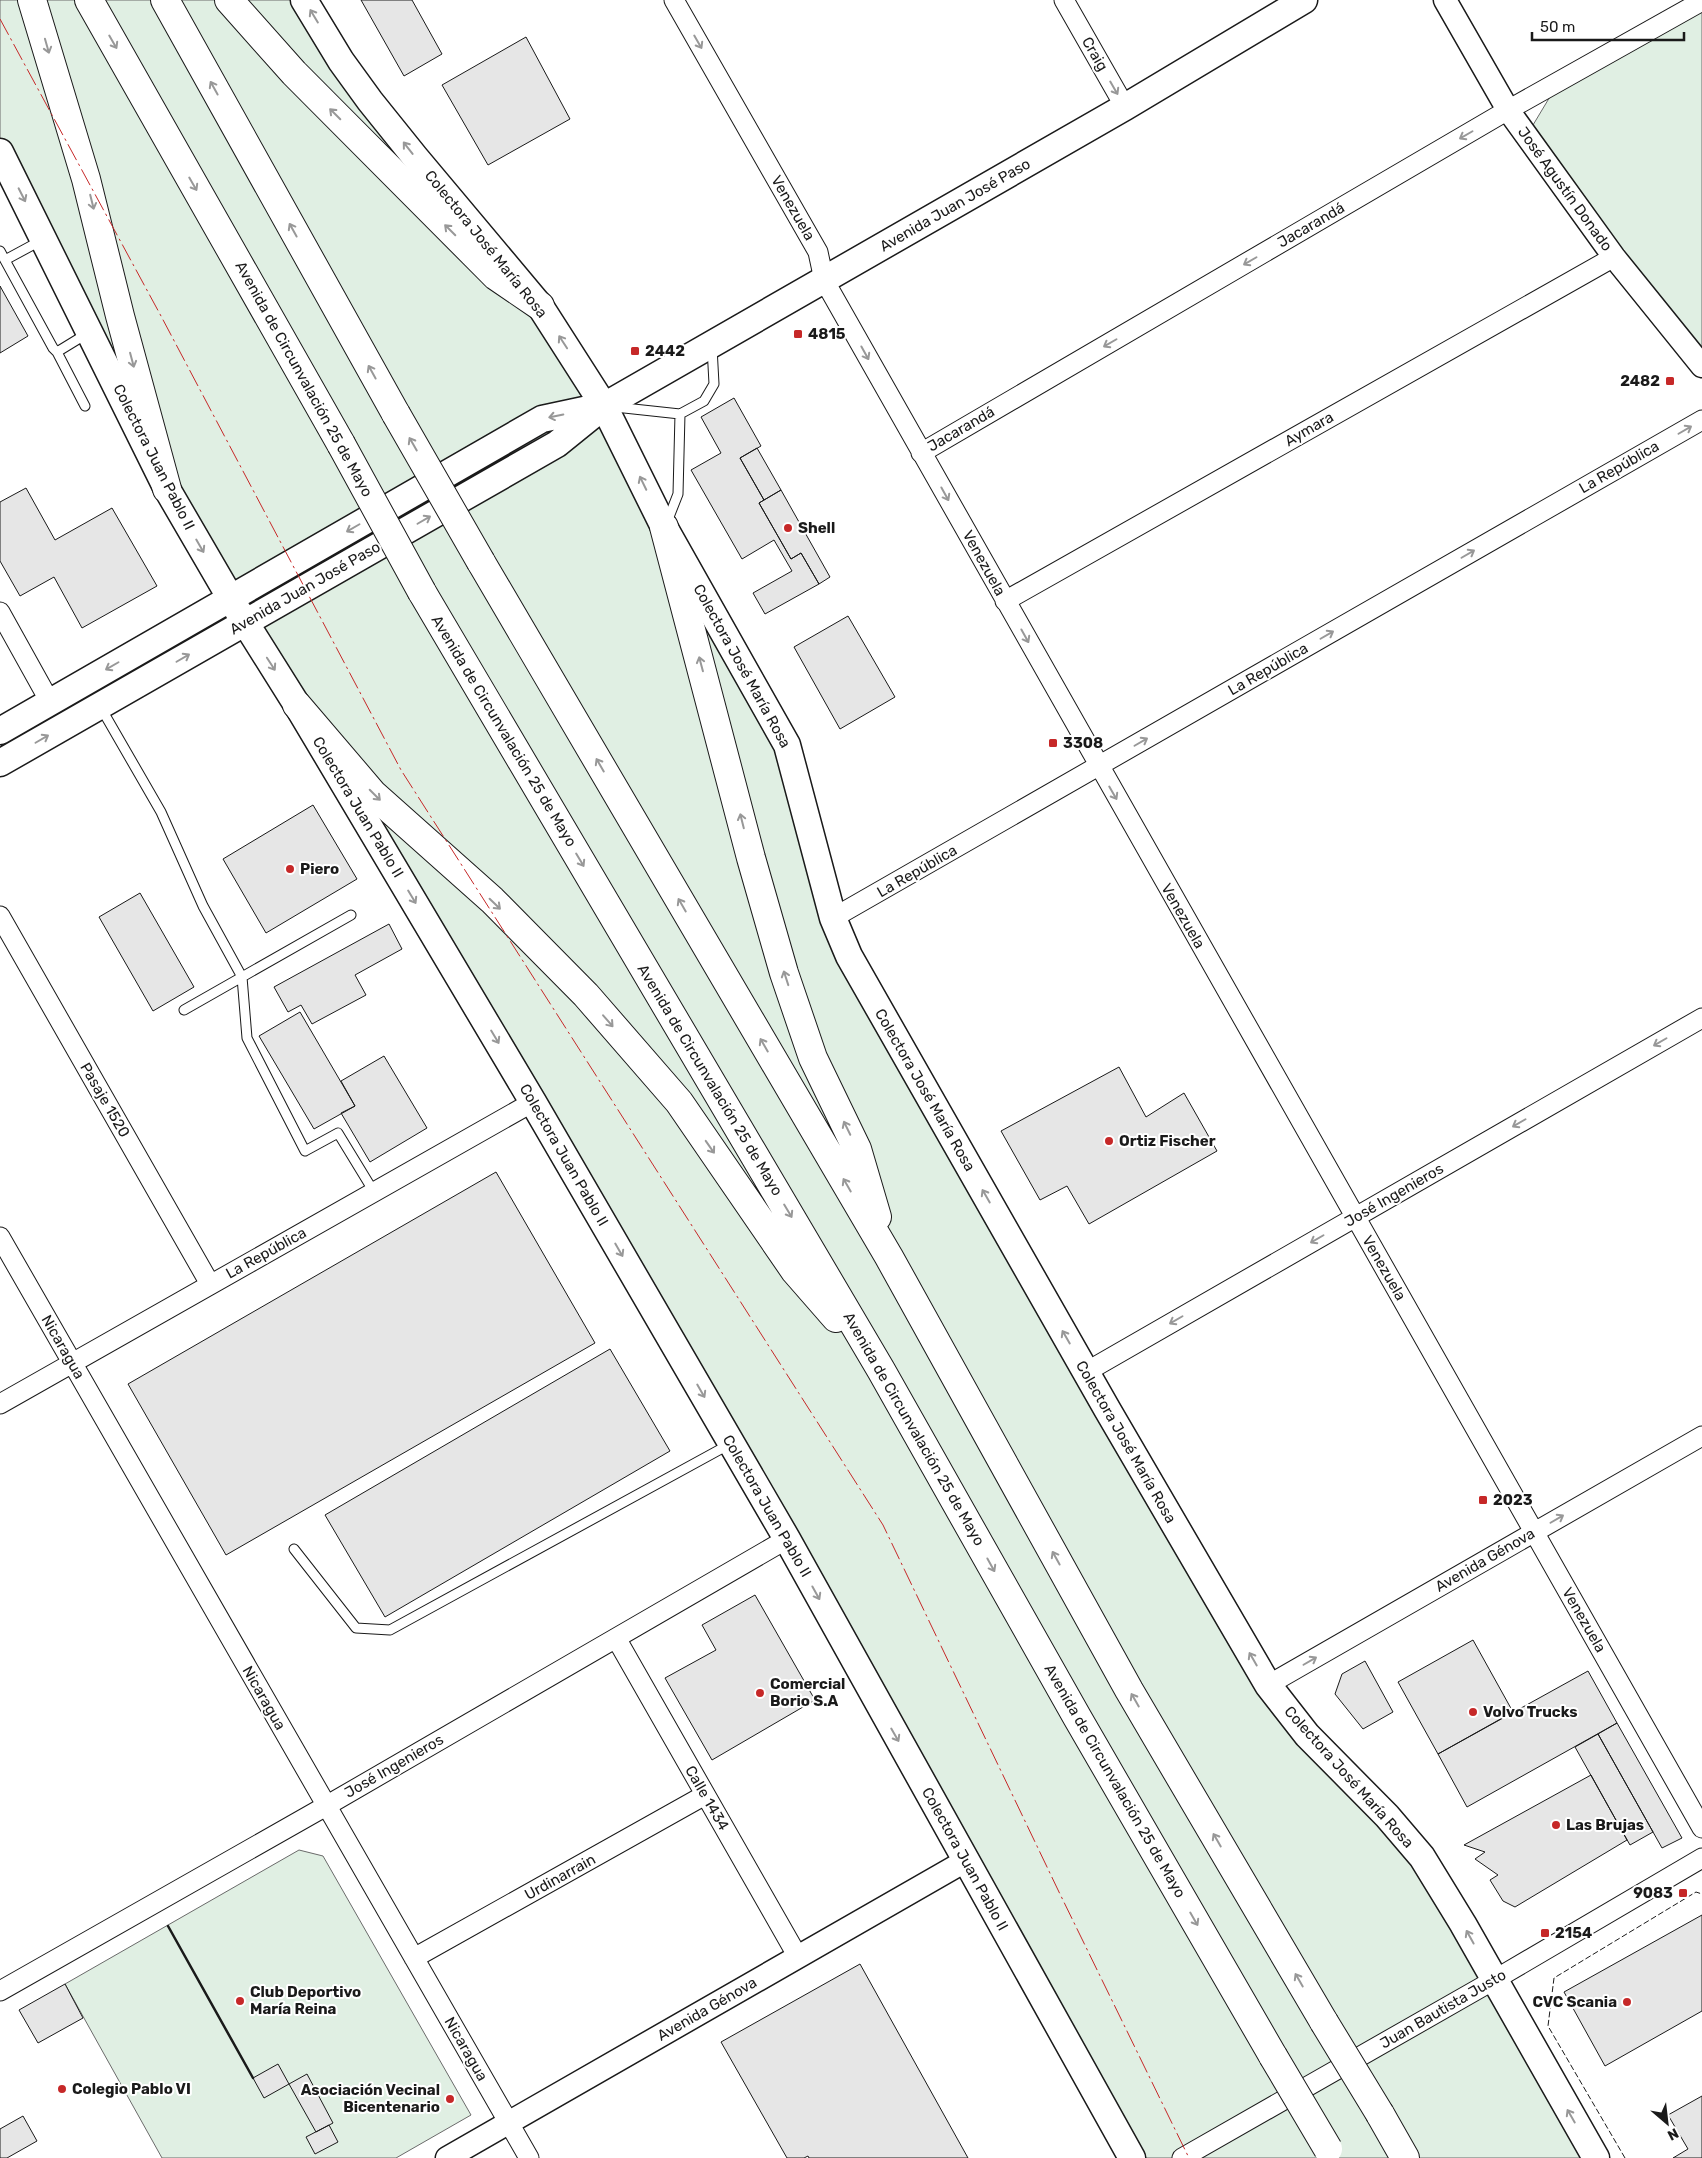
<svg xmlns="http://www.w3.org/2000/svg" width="1702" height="2158" font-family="Rubik,sans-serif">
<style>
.green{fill:#e0efe3;stroke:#6a6a6a}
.building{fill:#e6e6e6;stroke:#1a1a1a}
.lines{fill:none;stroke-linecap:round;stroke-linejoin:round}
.service-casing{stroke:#1a1a1a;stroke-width:11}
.minor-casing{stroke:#1a1a1a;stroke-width:21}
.tertiary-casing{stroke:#1a1a1a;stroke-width:25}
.secondary-casing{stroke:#1a1a1a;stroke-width:29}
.motorway-casing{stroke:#1a1a1a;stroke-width:30}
.service{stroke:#fff;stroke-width:9}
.minor{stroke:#fff;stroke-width:19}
.tertiary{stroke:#fff;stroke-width:22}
.secondary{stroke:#fff;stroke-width:26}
.motorway{stroke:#fff;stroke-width:28}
.motorway-bridge-casing{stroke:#1a1a1a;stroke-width:30;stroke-linecap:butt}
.motorway-bridge{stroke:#fff;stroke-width:28}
.fence{stroke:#1a1a1a;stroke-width:1;stroke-dasharray:6 2.5;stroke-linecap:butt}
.wall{stroke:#1a1a1a;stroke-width:2.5}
.power{stroke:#c62828;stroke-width:1;stroke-dasharray:18 4 2.5 4;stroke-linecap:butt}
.oneway{stroke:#989898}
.poi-dot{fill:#c62828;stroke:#fff;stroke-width:2}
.labels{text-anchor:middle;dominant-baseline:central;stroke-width:4;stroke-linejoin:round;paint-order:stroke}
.street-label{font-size:15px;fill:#1a1a1a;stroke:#fff}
.poi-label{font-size:15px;font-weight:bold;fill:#1a1a1a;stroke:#fff;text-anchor:start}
</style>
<rect width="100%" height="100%" fill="#fff"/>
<path class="green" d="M0 0H304L540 306 787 745 833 918 1268 1685 1387 1816 1596 2158H1132L297 705 0 152Z
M1702 9V351L1624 252 1533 125 1551 95Z
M299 1850 323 1856 471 2115 396 2158H162L65 1984Z"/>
<path class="building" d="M361 0H412L442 54 404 76Z
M526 37 570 119 488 165 442 85Z
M0 286 28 336 0 353Z
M734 398 761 446 740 458 764 500 759 503 791 559 801 553 819 584 765 614 753 593 792 571 774 540 742 559 691 470 721 453 701 417Z
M757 448 781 490 764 500 740 458Z
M26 488 55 540 112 508 157 586 82 628 54 577 20 596 0 561V502Z
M781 490 830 577 819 584 801 553 791 559 759 503Z
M848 616 895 697 840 729 794 647Z
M313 805 357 879 266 933 223 859Z
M140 893 194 987 153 1011 99 917Z
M389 924 402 949 355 975 366 995 312 1024 301 1005 288 1012 274 987Z
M300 1012 355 1106 314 1129 259 1036Z
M384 1056 427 1128 370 1162 341 1113 355 1106 341 1081Z
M1119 1067 1146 1117 1184 1093 1217 1151 1089 1224 1067 1186 1040 1200 1001 1131Z
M496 1172 595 1343 226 1555 128 1384Z
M610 1349 670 1451 385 1617 325 1515Z
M755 1595 815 1700 712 1760 665 1678 716 1650 702 1625Z
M1473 1640 1513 1712 1438 1754 1398 1682Z
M1365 1661 1393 1712 1363 1729 1335 1694 1342 1674Z
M1588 1671 1617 1723 1467 1807 1438 1754Z
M1617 1723 1682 1838 1662 1848 1598 1734Z
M1598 1734 1653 1832 1630 1845 1575 1747Z
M1591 1775 1627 1840 1515 1907 1503 1901 1490 1880 1498 1875 1475 1859 1485 1852 1464 1845Z
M1702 1915V2011L1605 2066 1564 1992Z
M860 1964 963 2149 968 2158H809L808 2156 804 2158H787L721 2042Z
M65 1984 83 2018 38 2043 19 2010Z
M278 2064 289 2084 264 2098 253 2078Z
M307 2074 333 2123 316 2132 289 2084Z
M1702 2096V2158H1673L1688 2149 1668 2115Z
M23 2116 37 2141 7 2158H0V2129Z
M329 2125 338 2142 315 2154 306 2137Z"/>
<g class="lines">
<defs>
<path id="service" d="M0 251 53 348 57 352 88 333
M5 260 42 240
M57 352 85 406
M615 407 680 414 704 401 714 384 712 347
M667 522 678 494 680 414
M101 708 161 812 203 906 242 977 247 1038 305 1151 338 1133 374 1192
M184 1010 351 915
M294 1549 356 1628 390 1630 730 1444"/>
<path id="minor" d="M674 0 818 252 824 280 1702 1828
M1064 0 1125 107
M921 453 1508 110 1702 1
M1005 601 1614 257
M0 612 50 702
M0 916 210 1284
M833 918 1702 420
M0 1237 529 2158
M1086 1372 1702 1018
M0 1404 533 1102
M616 1638 798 1957
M1268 1685 1702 1436
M414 1958 705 1795
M0 1991 326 1806 787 1539
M1182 2158 1494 1980 1702 1858"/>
<path id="tertiary" d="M1445 0 1508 110 1614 257 1702 366
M447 2158 967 1860"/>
<path id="secondary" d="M304 0 341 61 370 101 415 157 540 306 604 406 664 527 787 745 833 918 849 956 1107 1409 1268 1685 1307 1735 1387 1816 1422 1857 1463 1924 1596 2158
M0 152 167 489 238 611 297 705 533 1102 787 1539 1132 2158
M0 731 542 419 598 407
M0 763 557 444 604 406 1125 107 1304 0"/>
<path id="motorway" d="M32 0 86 179 120 316 167 489
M89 0 341 444
M165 0 396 414
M229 0 294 73 496 276 540 306
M664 527 751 858 784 973 813 1058 857 1149 877 1217
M481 562 889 1257 1129 1690 1324 2022
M422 592 881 1370 1077 1717 1273 2056
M297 705 373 794 492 900 586 995 679 1102 795 1271 836 1318
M1380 2114 1405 2158"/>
</defs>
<use href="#service" class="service-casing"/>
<use href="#minor" class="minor-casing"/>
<use href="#tertiary" class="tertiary-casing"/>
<use href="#secondary" class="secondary-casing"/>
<use href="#motorway" class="motorway-casing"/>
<use href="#service" class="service"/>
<use href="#minor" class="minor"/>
<use href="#tertiary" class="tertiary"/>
<use href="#secondary" class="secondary"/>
<use href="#motorway" class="motorway"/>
<defs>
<path id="motorway-bridge" d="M396 414 481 562
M341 444 422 592
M1324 2022 1380 2114
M1273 2056 1328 2149"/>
</defs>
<use href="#motorway-bridge" class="motorway-bridge-casing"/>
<use href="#motorway-bridge" class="motorway-bridge"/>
<path class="fence" d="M1625 2158 1548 2026 1554 1978 1696 1892 1702 1894"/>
<path class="wall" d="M168 1926 253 2078"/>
<path class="power" d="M0 19 161 316 401 770 883 1525 1059 1892 1189 2158"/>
</g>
<defs><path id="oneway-shaft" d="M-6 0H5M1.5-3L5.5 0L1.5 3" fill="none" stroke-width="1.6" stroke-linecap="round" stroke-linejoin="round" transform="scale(1.25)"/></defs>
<g class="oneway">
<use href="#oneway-shaft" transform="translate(314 16) rotate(-121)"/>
<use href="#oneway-shaft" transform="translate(113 42) rotate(60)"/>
<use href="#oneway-shaft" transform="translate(698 42) rotate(60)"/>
<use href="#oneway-shaft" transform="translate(47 46) rotate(74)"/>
<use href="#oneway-shaft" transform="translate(214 88) rotate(-119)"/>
<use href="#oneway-shaft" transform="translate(1114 88) rotate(60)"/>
<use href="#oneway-shaft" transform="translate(335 114) rotate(-135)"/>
<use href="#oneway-shaft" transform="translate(1466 135) rotate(150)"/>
<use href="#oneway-shaft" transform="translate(408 148) rotate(-128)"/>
<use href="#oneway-shaft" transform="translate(193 184) rotate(60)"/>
<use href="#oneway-shaft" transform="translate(22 195) rotate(63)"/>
<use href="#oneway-shaft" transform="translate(92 202) rotate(76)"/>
<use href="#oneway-shaft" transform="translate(293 230) rotate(-119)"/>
<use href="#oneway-shaft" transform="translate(450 230) rotate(-135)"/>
<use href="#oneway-shaft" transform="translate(1250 261) rotate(150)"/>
<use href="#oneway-shaft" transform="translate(563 342) rotate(-123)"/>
<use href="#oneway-shaft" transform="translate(1110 343) rotate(150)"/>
<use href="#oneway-shaft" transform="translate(865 353) rotate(61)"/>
<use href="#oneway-shaft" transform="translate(132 360) rotate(75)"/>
<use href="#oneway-shaft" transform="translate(372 372) rotate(-119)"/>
<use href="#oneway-shaft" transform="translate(556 416) rotate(168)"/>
<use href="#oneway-shaft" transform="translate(1685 430) rotate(-30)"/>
<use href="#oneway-shaft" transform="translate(413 444) rotate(-120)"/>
<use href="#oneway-shaft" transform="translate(643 483) rotate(-116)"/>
<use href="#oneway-shaft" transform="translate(945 494) rotate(61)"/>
<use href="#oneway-shaft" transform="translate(424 520) rotate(-30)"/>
<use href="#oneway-shaft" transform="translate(353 528) rotate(150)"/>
<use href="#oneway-shaft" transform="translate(200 546) rotate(60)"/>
<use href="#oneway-shaft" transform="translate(1468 554) rotate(-30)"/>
<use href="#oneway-shaft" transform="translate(1327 635) rotate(-30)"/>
<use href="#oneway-shaft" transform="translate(1025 636) rotate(61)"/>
<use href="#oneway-shaft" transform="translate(183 658) rotate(-30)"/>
<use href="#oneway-shaft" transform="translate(271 664) rotate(57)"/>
<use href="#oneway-shaft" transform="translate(701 664) rotate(-105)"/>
<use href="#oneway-shaft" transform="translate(112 666) rotate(150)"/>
<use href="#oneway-shaft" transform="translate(42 739) rotate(-30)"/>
<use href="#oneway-shaft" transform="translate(1141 742) rotate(-30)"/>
<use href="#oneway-shaft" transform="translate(600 765) rotate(-120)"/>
<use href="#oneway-shaft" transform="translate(1113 793) rotate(60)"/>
<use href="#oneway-shaft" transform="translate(375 795) rotate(45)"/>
<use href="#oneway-shaft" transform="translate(742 821) rotate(-104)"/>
<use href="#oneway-shaft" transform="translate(580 860) rotate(59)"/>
<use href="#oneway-shaft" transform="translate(412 897) rotate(59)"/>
<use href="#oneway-shaft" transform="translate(495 904) rotate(44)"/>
<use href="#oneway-shaft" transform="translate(682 905) rotate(-120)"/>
<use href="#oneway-shaft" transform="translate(786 978) rotate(-108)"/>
<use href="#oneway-shaft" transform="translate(608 1021) rotate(49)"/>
<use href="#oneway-shaft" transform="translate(495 1037) rotate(59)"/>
<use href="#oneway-shaft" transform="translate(1660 1042) rotate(150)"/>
<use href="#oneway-shaft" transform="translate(764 1045) rotate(-120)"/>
<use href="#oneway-shaft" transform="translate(1519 1123) rotate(150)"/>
<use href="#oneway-shaft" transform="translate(847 1128) rotate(-116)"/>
<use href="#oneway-shaft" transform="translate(710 1147) rotate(55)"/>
<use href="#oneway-shaft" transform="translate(847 1185) rotate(-120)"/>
<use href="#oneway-shaft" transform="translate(986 1196) rotate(-120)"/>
<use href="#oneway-shaft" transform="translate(788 1211) rotate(59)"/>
<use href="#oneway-shaft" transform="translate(1317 1239) rotate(150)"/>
<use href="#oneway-shaft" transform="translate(619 1250) rotate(60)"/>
<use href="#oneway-shaft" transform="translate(1176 1320) rotate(150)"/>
<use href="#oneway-shaft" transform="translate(1066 1337) rotate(-120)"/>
<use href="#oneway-shaft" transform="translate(701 1391) rotate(60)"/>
<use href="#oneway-shaft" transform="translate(1557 1519) rotate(-30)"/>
<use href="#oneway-shaft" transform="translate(1056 1558) rotate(-119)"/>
<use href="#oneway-shaft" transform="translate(991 1565) rotate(61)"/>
<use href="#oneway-shaft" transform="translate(816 1593) rotate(61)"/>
<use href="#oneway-shaft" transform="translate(1253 1659) rotate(-120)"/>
<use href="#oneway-shaft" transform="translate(1310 1661) rotate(-30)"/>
<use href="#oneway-shaft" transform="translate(1135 1700) rotate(-120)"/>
<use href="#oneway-shaft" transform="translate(895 1735) rotate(60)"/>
<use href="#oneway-shaft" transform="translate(1217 1840) rotate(-120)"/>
<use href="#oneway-shaft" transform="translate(1194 1919) rotate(60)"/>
<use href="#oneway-shaft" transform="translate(1470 1937) rotate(-119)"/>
<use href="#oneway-shaft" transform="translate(1299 1980) rotate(-120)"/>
<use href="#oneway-shaft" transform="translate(1571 2116) rotate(-120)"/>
</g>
<g class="poi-dot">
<rect x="793" y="329" width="10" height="10" rx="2.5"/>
<rect x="630" y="346" width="10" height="10" rx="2.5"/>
<rect x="1665" y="376" width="10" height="10" rx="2.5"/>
<circle cx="788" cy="528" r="5"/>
<rect x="1048" y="738" width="10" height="10" rx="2.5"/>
<circle cx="290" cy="869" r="5"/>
<circle cx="1109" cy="1141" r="5"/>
<rect x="1478" y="1495" width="10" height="10" rx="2.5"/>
<circle cx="760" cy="1693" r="5"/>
<circle cx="1473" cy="1712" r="5"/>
<circle cx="1556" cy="1825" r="5"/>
<rect x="1678" y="1888" width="10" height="10" rx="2.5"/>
<rect x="1540" y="1928" width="10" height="10" rx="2.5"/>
<circle cx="240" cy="2001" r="5"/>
<circle cx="1627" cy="2002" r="5"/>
<circle cx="62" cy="2089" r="5"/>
<circle cx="450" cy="2099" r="5"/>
</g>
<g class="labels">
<g class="street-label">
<text transform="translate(1095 54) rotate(60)">Craig</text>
<text transform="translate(1565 189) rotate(54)">José Agustín Donado</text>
<text transform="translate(955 205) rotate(-30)">Avenida Juan José Paso</text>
<text transform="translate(793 208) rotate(60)">Venezuela</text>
<text transform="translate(1311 225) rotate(-30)">Jacarandá</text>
<text transform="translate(486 244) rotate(51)">Colectora José María Rosa</text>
<text transform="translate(304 379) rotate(61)">Avenida de Circunvalación 25 de Mayo</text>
<text transform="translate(961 429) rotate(-30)">Jacarandá</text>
<text transform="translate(1309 429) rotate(-30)">Aymara</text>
<text transform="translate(154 457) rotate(63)">Colectora Juan Pablo II</text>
<text transform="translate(1619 467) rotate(-30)">La República</text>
<text transform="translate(984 563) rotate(61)">Venezuela</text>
<text transform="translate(305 588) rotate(-30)">Avenida Juan José Paso</text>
<text transform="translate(742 666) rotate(61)">Colectora José María Rosa</text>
<text transform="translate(1268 669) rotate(-30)">La República</text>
<text transform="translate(504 731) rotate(59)">Avenida de Circunvalación 25 de Mayo</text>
<text transform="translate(358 807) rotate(59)">Colectora Juan Pablo II</text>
<text transform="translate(917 871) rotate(-30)">La República</text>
<text transform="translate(1183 916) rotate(60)">Venezuela</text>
<text transform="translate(710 1080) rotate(59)">Avenida de Circunvalación 25 de Mayo</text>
<text transform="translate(925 1090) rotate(60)">Colectora José María Rosa</text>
<text transform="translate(105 1100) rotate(60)">Pasaje 1520</text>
<text transform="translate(564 1155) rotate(60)">Colectora Juan Pablo II</text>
<text transform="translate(1394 1195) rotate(-30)">José Ingenieros</text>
<text transform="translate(266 1253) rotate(-29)">La República</text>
<text transform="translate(1384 1268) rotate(60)">Venezuela</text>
<text transform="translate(63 1347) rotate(60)">Nicaragua</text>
<text transform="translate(914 1429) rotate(60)">Avenida de Circunvalación 25 de Mayo</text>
<text transform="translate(1126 1442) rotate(60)">Colectora José María Rosa</text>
<text transform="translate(767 1506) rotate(60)">Colectora Juan Pablo II</text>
<text transform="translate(1485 1560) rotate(-30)">Avenida Génova</text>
<text transform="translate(1584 1620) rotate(60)">Venezuela</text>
<text transform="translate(264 1698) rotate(60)">Nicaragua</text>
<text transform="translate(394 1766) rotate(-30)">José Ingenieros</text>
<text transform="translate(1349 1777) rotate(48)">Colectora José María Rosa</text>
<text transform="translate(1115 1781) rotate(60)">Avenida de Circunvalación 25 de Mayo</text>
<text transform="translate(707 1798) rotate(60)">Calle 1434</text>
<text transform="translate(965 1859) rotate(61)">Colectora Juan Pablo II</text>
<text transform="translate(560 1877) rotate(-29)">Urdinarrain</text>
<text transform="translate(707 2009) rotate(-30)">Avenida Génova</text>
<text transform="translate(1443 2009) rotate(-30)">Juan Bautista Justo</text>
<text transform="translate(466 2049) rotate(60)">Nicaragua</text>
</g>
<g class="poi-label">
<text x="808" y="334">4815</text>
<text x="645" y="351">2442</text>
<text x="1660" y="381" text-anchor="end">2482</text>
<text x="798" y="528">Shell</text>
<text x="1063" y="743">3308</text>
<text x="300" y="869">Piero</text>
<text x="1119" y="1141">Ortiz Fischer</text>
<text x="1493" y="1500">2023</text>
<text x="770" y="1684">Comercial<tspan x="770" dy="17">Borio S.A</tspan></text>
<text x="1483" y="1712">Volvo Trucks</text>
<text x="1566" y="1825">Las Brujas</text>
<text x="1673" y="1893" text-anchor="end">9083</text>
<text x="1555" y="1933">2154</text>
<text x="250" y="1992">Club Deportivo<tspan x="250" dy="17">María Reina</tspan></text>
<text x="1617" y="2002" text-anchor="end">CVC Scania</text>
<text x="72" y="2089">Colegio Pablo VI</text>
<text x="440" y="2090" text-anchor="end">Asociación Vecinal<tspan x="440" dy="17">Bicentenario</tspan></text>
</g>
</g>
<g transform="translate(1667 2123) rotate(152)" stroke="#ffffff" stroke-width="4" paint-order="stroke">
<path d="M0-4L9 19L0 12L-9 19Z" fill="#1a1a1a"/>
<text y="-8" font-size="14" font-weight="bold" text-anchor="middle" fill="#1a1a1a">N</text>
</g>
<path d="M1532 32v8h152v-8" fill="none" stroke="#1a1a1a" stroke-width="2.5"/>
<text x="1540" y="32" font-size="15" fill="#1a1a1a" stroke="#ffffff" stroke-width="4" paint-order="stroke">50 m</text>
</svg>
